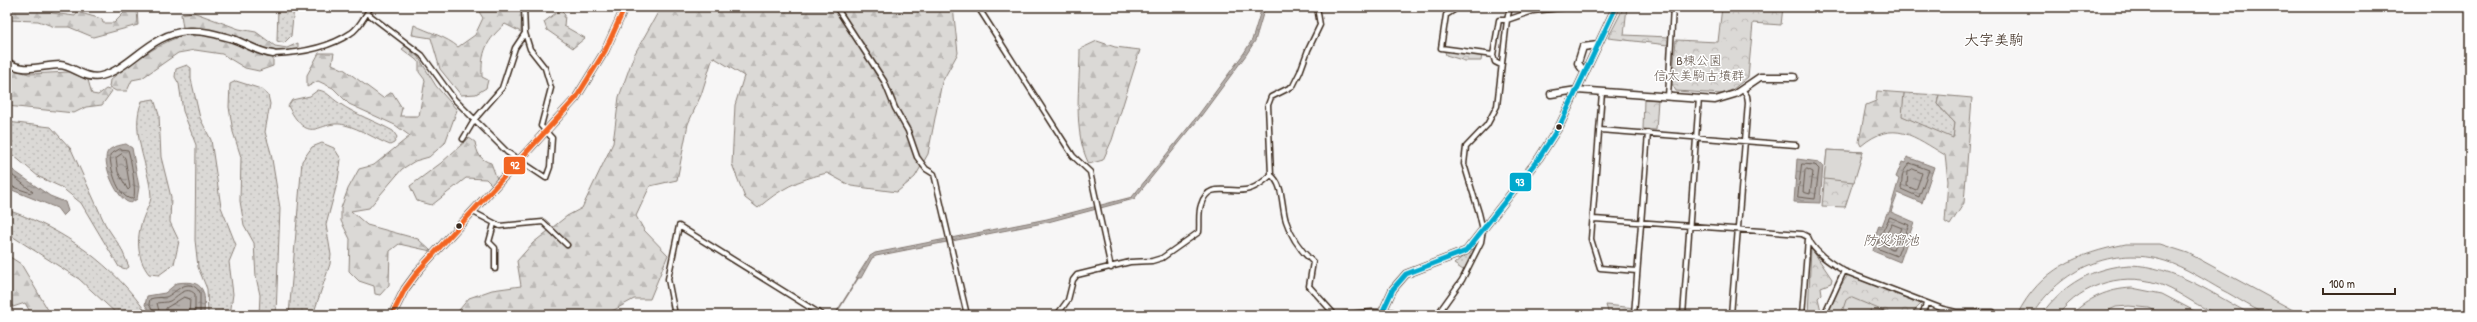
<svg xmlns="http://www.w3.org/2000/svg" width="2477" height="322" font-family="'Patrick Hand','Klee One',sans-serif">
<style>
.grass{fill:url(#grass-dots);stroke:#8b827a}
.forest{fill:url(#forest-firs);stroke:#8b827a}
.park{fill:url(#park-crowns);stroke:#8b827a}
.pitch{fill:#dbd9d6;stroke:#8b827a}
.water{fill:url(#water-ripples);stroke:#847972}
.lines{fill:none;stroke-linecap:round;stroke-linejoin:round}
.shore{stroke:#6b5f56;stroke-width:1}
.stream{stroke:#847972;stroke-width:1.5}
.street-casing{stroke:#3b2a1e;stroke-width:7}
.secondary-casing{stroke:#3b2a1e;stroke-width:9}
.primary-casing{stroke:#3b2a1e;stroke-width:9}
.street{stroke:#fff;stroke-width:4}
.secondary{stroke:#fff;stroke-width:6}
.primary{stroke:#fff;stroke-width:6}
.street-bridge-casing{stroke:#3b2a1e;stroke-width:7;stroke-linecap:butt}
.street-bridge{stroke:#fff;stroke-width:4}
.bus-1-casing{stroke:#fff;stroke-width:8}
.bus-2-casing{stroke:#fff;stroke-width:8}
.bus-1{stroke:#f26522;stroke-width:5}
.bus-2{stroke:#00a9ce;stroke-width:5}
.bus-dot{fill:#3b2a1e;stroke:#fff;stroke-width:1.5}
.labels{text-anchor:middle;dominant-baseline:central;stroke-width:3;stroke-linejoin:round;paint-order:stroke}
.park-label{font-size:13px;fill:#63564c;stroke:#fff}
.water-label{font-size:14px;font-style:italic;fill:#65584f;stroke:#fff}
.quarter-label{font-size:15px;fill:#3b2a1e;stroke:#fff}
.line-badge{stroke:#fff;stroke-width:1.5}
.badge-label{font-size:11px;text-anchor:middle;font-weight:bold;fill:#fff}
</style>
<defs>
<pattern id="grass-dots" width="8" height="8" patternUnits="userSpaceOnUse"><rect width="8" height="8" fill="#dbd9d6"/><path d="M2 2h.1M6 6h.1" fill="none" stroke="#bdbab7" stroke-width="1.8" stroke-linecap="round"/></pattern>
<pattern id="forest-firs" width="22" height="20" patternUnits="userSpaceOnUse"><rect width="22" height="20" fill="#dbd9d6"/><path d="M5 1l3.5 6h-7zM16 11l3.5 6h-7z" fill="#bdbab7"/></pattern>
<pattern id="park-crowns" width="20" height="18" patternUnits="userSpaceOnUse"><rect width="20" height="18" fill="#dbd9d6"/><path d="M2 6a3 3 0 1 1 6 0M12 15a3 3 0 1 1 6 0" fill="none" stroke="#bdbab7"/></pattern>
<pattern id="water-ripples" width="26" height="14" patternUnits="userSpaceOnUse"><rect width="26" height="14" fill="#b4aeaa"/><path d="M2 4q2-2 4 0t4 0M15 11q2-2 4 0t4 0" fill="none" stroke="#948e8a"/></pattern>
</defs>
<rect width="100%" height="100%" fill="#f7f6f6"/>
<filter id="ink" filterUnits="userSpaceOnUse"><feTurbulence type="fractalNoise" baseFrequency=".025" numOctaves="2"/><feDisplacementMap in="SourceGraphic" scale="8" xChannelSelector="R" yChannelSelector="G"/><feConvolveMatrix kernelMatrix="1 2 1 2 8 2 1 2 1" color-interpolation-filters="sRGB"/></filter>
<g filter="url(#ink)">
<path class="grass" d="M278 7H294L291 36 284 43 277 41Z
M187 65 191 68V79L200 118 211 140 221 207 236 245 229 262 233 294 230 315H208L207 289 198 267 195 240 196 145 183 111 179 84 175 77 176 69Z
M236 81 261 89 268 95 270 104 265 132 271 153 280 208 276 315H259L260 295 256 277 254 243 244 225 240 201 241 157 233 132 229 107 230 84Z
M318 90C327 91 331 98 339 103 356 115 375 121 393 131L397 137 394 143 390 145C375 139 361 129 345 125 319 118 311 149 288 106L292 100 310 96Z
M1904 93 1939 95 1937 104 1955 123 1953 139 1901 116Z
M154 99 159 115 161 157 171 197 170 222 179 241 174 264 159 275 149 274C136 258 136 235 144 216 146 210 151 203 151 196 149 165 129 132 142 101Z
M7 122 51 127 71 149 105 224 121 248 129 267 126 269 119 267 81 203 61 187 39 177 7 150Z
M322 143 334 148 341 159 338 180 326 225 331 255 330 264 313 315H289L302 161 312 147Z
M7 210C63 228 115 266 148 315H118L79 279 7 233Z
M1478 243 1479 247 1466 272 1454 264Z"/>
<path class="forest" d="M7 7H48L52 13 75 16 77 12 102 19 103 23H114L124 13 137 8 138 25 93 37 69 27H55L38 21 7 20Z
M476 7H522L521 32 505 24C486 41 481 52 482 77L488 80 486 88 476 94 461 95 440 69 431 38 412 35 414 25C428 32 447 37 458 47L475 35 483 18Z
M661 7H953L958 53 942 82 928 154 915 177 897 192 851 186 827 173C797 180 780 189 758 208L745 198 732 164 735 105 744 76 713 57 701 95 688 124 677 180 650 186 636 216 644 230 668 255 650 299H634L605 315H455L469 298 492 290 521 286 517 261 533 243 567 216 582 208 613 143 619 97 634 55Z
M560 10 565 15 564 26 585 38 573 48 547 30 544 22Z
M193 12 239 29 256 32 275 46 287 48 298 43V49L289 51H273V66L259 71 245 68 222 54 195 50 178 53 142 78 132 80 127 91H116L109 87 110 80C125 67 166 38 184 36L181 14Z
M1097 41 1115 47 1140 50 1112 140 1103 160 1089 164C1072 131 1080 85 1080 49Z
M406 46 419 58 436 86 457 110 445 143 429 157 415 161 402 169 369 208 351 211 367 225 418 239 431 251 399 244 390 251 389 285 380 295 375 294 374 286 359 281 349 271 350 239 341 221V208L348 189 359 169 374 165 410 136 395 125 349 104 333 88 318 81 307 87V75L319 53H334L332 64 345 70 383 98 392 92 402 108 400 116H419L425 80 419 72V62L402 49Z
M7 68 29 74 69 72 88 80 92 94 98 95 106 89 112 91 102 105 86 107 74 113 7 106Z
M1877 91 1904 93 1902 116 1953 138 1955 123 1937 104 1939 95 1972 98 1964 203 1950 225 1945 222 1948 181 1945 155C1914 137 1894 118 1861 146L1859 142 1866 105 1876 101Z
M469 138 475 142C477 153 480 160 491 163L497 179 492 185 486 179 466 178 432 205 417 201 410 186 441 163Z
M10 257 21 264 51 315H32L25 303 13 307 7 297V259Z"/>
<path class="park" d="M1624 7H1627L1624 35 1669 37 1668 45 1608 38Z
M1722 7H1783L1781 25 1753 23 1748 77 1732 90 1722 94 1676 91 1672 84 1676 40 1718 42Z
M1444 49 1482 54 1481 61H1465L1446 55Z
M1644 99 1658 100 1656 130 1643 129Z
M1827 150 1863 152 1845 207 1822 206Z
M1811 248 1832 279 1831 283 1821 287 1822 294 1818 298 1821 311 1808 315Z
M1848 275 1921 304 1910 315H1827L1837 291Z
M1606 305 1635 308 1634 315H1609Z"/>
<path class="pitch" d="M1827 150 1863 152 1854 182 1824 179Z
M2126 244H2160L2188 253 2302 315C2292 315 2281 316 2271 315 2258 313 2235 296 2222 290 2204 280 2185 267 2165 261 2113 245 2060 269 2032 315H2017C2041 268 2077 254 2126 244Z
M2130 265C2175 266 2214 295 2252 315 2242 315 2227 318 2218 314 2199 308 2183 294 2164 286 2127 270 2082 283 2058 315H2041C2063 284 2093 267 2130 265Z
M2132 288 2162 294 2202 315H2165L2149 308 2129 306 2116 307 2098 315H2071C2088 298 2108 289 2132 288Z
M1850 297 1893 315H1841L1846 300Z"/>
<path class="water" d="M1262 7H1265L1255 41 1246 55 1201 116 1134 199 1048 222 876 256 872 258 861 278H856L870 256 875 253 1047 219 1132 197 1199 114 1244 53 1252 40Z
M126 144 132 148 139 187 137 199 131 203C118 202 102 165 107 153 109 147 121 145 126 144Z
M1907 157 1934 167 1922 203 1898 193 1891 212 1914 222 1900 262 1873 251 1874 247 1872 246 1879 225 1882 226 1887 213H1889L1899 179 1896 177 1902 162 1905 163Z
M1797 159 1819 162V164L1823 165 1820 203 1794 202Z
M7 166 50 196 65 202 68 211 63 216 57 208 7 188Z
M177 283C205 279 206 292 204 315H153L145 305 147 296 165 293Z"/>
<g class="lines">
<path class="shore" d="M120 149 128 150C131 158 136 189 134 197L131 199C117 196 110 167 110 155Z
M122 154 125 158 130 188 128 190 118 172 116 158Z
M1910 163 1929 170 1919 197 1901 189C1903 175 1900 174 1910 163Z
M1802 164 1815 165 1819 169 1815 199 1798 197Z
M1807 169 1813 172 1810 194 1803 192 1805 171Z
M1913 169 1922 173 1916 190 1907 186 1908 172Z
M7 171 33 192 31 193 7 185
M1890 217 1909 225 1897 256 1879 249 1877 244Z
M1892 224 1902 228 1893 249 1882 244Z
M155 315 149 304 150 299C155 297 161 298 166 297 175 294 187 275 200 292V315
M160 315 157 303C161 302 166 303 170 301 178 296 186 285 195 294V315
M166 315V308L184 297 190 299 189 315"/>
<path class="stream" d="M835 315 858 278
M1868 315 1871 310"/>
<defs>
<path id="street" d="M371 7 367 13 422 55 454 99 507 152 546 178 550 167 552 138 541 126 551 88 545 68 530 49 525 33
M836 7 884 81 895 108 908 131 917 157 926 169 934 174 967 315
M978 7 1073 156 1090 172 1111 268
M1455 7 1454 10 1446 15 1441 48 1493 55 1499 20H1507L1510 7
M273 54C300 53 329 48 351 33 358 29 363 19 367 13
M1493 55 1495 62 1501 65
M1602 92 1591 239 1600 268 1637 271
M1668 97 1673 7
M1600 130 1796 145
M463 139 475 119 502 88 515 48 525 33 524 7
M1271 175C1284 185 1281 206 1286 221 1291 237 1301 251 1313 262L1309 286 1335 315
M473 212 500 226 543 222 567 245
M1594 219 1802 234 1808 237
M494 224 489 242 495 248V269
M1808 237C1813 252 1830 263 1844 271L1943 309 1956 312H1993
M675 315 668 279 679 226 822 315
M1057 315 1068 300 1073 280 1077 275 1130 262 1152 261 1162 258 1199 232C1200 224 1198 213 1201 205 1208 181 1227 193 1245 190 1255 189 1264 181 1271 175L1268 105 1271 97 1293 86 1300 72 1308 50 1320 25 1317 7
M1335 315 1373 312
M1390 315 1392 312 1404 315
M1437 315 1462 280 1481 242 1483 230 1479 213 1464 164 1466 147 1487 125 1497 106 1507 20 1533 11 1569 7
M1634 315 1648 133
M1683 315 1699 98
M1731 315 1748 103 1747 96 1742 89
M1802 315 1808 239
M1824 315 1844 271
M1922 315 1926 304"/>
<path id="secondary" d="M7 62C24 74 42 65 60 65 74 66 85 80 101 76 132 68 150 33 189 31 203 30 220 35 233 39 247 44 258 52 273 54
M1585 73 1578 63 1583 47 1598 45
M1551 94 1577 90 1715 100 1735 94 1760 77H1794
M1381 315 1393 289 1406 274 1466 251 1539 158 1560 125 1616 7"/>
<path id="primary" d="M392 315 405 289 419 270 576 98 605 51 625 7"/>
</defs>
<use href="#street" class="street-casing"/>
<use href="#secondary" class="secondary-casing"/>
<use href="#primary" class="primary-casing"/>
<use href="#street" class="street"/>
<use href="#secondary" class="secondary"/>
<use href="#primary" class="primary"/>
<defs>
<path id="street-bridge" d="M1373 312H1392"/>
</defs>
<use href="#street-bridge" class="street-bridge-casing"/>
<use href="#street-bridge" class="street-bridge"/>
<defs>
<path id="bus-1" d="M392 315 405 289 419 270 576 98 605 51 625 7"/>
<path id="bus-2" d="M1381 315 1393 289 1406 274 1466 251 1539 158 1560 125 1616 7"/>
</defs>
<use href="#bus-1" class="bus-1-casing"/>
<use href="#bus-2" class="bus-2-casing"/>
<use href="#bus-1" class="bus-1"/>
<use href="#bus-2" class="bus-2"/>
</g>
</g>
<g class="bus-dot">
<circle cx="1559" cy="127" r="3.5"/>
<circle cx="459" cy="226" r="3.5"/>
</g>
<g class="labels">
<g class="park-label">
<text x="1699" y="60">B棟公園<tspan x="1699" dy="15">信太美駒古墳群</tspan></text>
</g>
<g class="water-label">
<text x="1891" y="239">防災溜池</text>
</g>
<g class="quarter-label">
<text x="1994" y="39">大字美駒</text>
</g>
</g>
<g class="line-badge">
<rect x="503" y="156" width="23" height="19" rx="4" fill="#f26522"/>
<rect x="1509" y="172" width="23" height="20" rx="4" fill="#00a9ce"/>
</g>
<g class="badge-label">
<text x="515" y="169">92</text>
<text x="1520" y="186">93</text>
</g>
<rect width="2477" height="322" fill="none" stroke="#fff" stroke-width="24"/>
<rect x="12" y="12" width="2453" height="298" fill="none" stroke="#3b2a1e" stroke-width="1.5" filter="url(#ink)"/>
<path d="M2323 288v6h72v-6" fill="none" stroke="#3b2a1e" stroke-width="2"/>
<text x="2329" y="288" font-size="12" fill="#3b2a1e" stroke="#ffffff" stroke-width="3" paint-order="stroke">100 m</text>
</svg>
